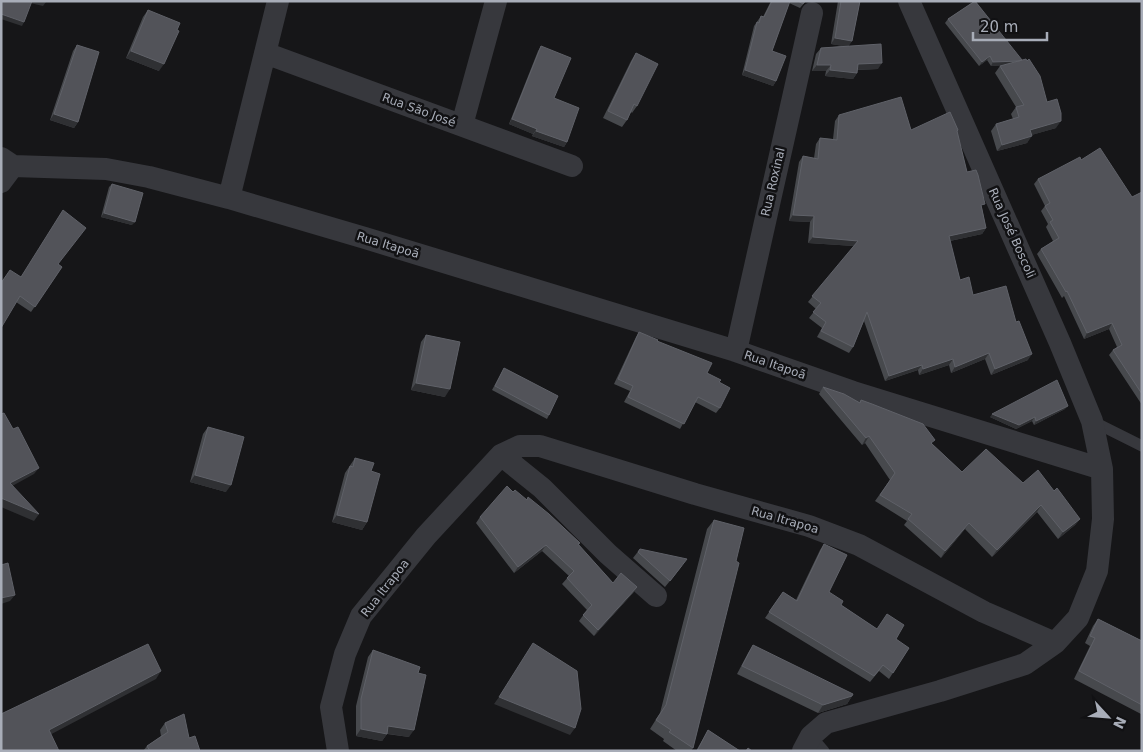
<svg xmlns="http://www.w3.org/2000/svg" width="1143" height="752" font-family="'DejaVu Sans',sans-serif">
<style>
.lines{fill:none;stroke-linecap:round;stroke-linejoin:round}
.lane{stroke:#37383d;stroke-width:11}
.street{stroke:#37383d;stroke-width:22}
.wall{fill:#47494d}
.shaded-wall{fill:#2f3033}
.building{fill:#525359;stroke:#5f6168}
.labels{text-anchor:middle;dominant-baseline:central;stroke-width:5;stroke-linejoin:round;paint-order:stroke}
.street-label{font-size:12px;fill:#a8adb8;stroke:#111113}
</style>
<rect width="100%" height="100%" fill="#161618"/>
<g class="lines">
<path class="lane" d="M1092 421 1142 446
M811 736 824 751"/>
<path class="street" d="M265 53 572 166
M462 125 496 1
M1 158 13 166 106 169 149 177 229 198 365 238 736 351 853 392 1102 469
M1 182 13 166
M229 198 278 1
M736 351 812 13
M501 455 542 488 608 554 656 596
M338 751 331 707 345 654 361 616 426 536 501 455 520 446H540L695 494 809 526 859 545 984 612 1055 643
M803 751 811 736 826 723 940 691 1025 664 1055 643 1078 618 1097 571 1103 519 1102 469 1092 421 1060 343 909 1"/>
</g>
<path class="wall" d="M771 1H806L800 8 789 3 772 51 776 81 773 86 742 75 754 26 761 16 763 17Z
M838 1H860L852 41 848 46 878 69 857 70V73L853 79 825 76 826 71H812L816 54 821 48 844 46 831 44Z
M975 1 1047 102 1056 128 1031 135 1027 143 997 151 991 131 996 124 1013 119 1011 114 1016 107 995 73 1000 66 1005 65 991 66 987 60 979 66 945 23 948 19Z
M148 10 159 71 126 58 143 17Z
M77 45 78 122 74 128 50 120 73 51Z
M541 46 554 98 567 142 564 147 532 136 533 134 509 124 538 51Z
M636 53 637 106 632 113 631 112 627 120 622 127 603 118 631 61Z
M839 115 911 130H958L957 132 967 172 982 208 986 228 982 234 950 241 960 280 1028 360 991 375 985 359 951 373 949 365 919 375 918 370 885 381 864 321 853 347 849 353 817 337 822 328 809 318 816 309 808 302 854 246 808 243 810 222 789 221 799 162 803 156 814 158 816 144 820 138 833 139 835 121Z
M1081 160 1132 197 1142 192V405L1109 355 1113 350 1117 347 1109 329 1084 339 1064 296 1062 298 1037 254 1041 249 1053 241 1046 227 1048 224 1041 211 1045 206 1034 184 1038 179Z
M112 184 132 225 101 217 109 187Z
M58 264 62 267 31 312 16 302 20 277Z
M639 332 657 341 707 373 719 382 720 408 716 413 695 402 680 429 624 402 630 391 614 384 636 337Z
M426 335 445 397 411 390 421 342Z
M504 368 549 415 547 419 492 390Z
M823 387 860 403 861 400 932 444 962 472 1023 483 1054 491 1080 519 1075 525 1058 539 1037 512 992 557 965 529 941 558 904 525 907 521 875 501 890 480 865 443 862 445 819 394Z
M1065 409 1034 425 1032 421 1016 429 990 417Z
M208 427 226 492 190 482 203 434Z
M355 458 371 471 367 522 362 530 332 522 345 473Z
M513 492 580 543 578 545 613 583 637 587 633 593 594 636 579 621 587 610 562 584 569 576 542 551 514 573 476 523 480 517Z
M714 520 736 561 693 748 691 751H677L663 741 664 739 650 729 660 713 707 529Z
M824 544 829 592 841 605 877 629 909 648 889 679 879 671 870 682 765 618 783 592 796 600 820 550Z
M640 549 682 566 665 587 633 558Z
M1098 619 1142 641V713L1141 714 1074 679 1090 646 1085 643 1093 626Z
M753 645 852 696 847 704 818 713 737 674 748 653Z
M373 650 418 673 409 737 387 734 382 741 356 736V706L368 657Z
M165 723 189 738 200 751H143L147 746 161 736 160 730Z
M708 730 740 751H696Z"/>
<path class="shaded-wall" d="M31 1H41L46 2 43 6 30 3Z
M1 14 24 22 22 26 1 19Z
M835 38 852 41 848 47 831 44Z
M131 51 164 64 159 71 126 58Z
M990 56 987 60 979 66 982 62Z
M1023 61 1020 65 991 66 993 62Z
M882 63 878 69 854 70 858 64Z
M817 65H831L826 71H812Z
M745 70 776 81 773 86 742 75Z
M830 70 857 73 853 79 825 76Z
M54 114 78 122 74 128 50 120Z
M512 119 537 129 533 134 509 124Z
M1061 121 1056 128 1025 137 1030 130Z
M536 131 567 142 564 147 532 136Z
M1032 136 1027 143 997 151 1002 145Z
M104 213 135 222 132 225 101 217Z
M793 215 814 216 810 222 789 221Z
M986 228 982 234 945 242 949 236Z
M813 237 858 241 854 246 808 243Z
M1112 323 1109 329 1084 339 1087 333Z
M989 353 985 359 951 373 955 367Z
M1032 354 1028 360 991 375 995 369Z
M953 359 949 365 919 375 923 369Z
M922 365 918 370 885 381 889 376Z
M416 383 450 389 445 397 411 390Z
M1068 406 1065 409 1034 425 1036 421Z
M992 414 1035 417 1032 421 1016 429 990 417Z
M869 436 865 443 862 445 866 438Z
M39 468 34 474 5 490 10 483Z
M195 475 231 485 226 492 190 482Z
M1 498 39 514 34 521 1 507Z
M1041 505 1037 512 992 557 997 550Z
M337 515 367 522 362 530 332 522Z
M1080 519 1075 525 1058 539 1063 532Z
M969 523 965 529 941 558 945 551Z
M546 545 542 551 514 573 518 567Z
M637 587 633 593 594 636 598 630Z
M15 595 10 601 1 604V598Z
M161 671 156 679 44 738 49 730Z
M852 696 847 704 818 713 823 705Z
M499 697 575 728 570 735 494 704Z
M388 726 414 730 409 737 383 733Z
M361 729 387 734 382 741 356 736Z"/>
<path class="building" d="M1 1H32L24 22 1 14Z
M772 1H790L772 51 786 56 776 81 745 70 757 22 759 23 761 16 764 17Z
M798 1H805L803 4Z
M841 1H860L852 41 835 38Z
M975 1 1022 60 1019 61 993 62 990 56 982 62 948 19Z
M148 10 180 23 177 30 179 31 164 64 131 51Z
M881 44 882 63 858 64 857 73 830 70 831 65H817L821 48Z
M77 45 99 52 78 122 54 114Z
M541 46 571 58 554 98 579 108 567 142 536 131 537 129 512 119Z
M636 53 658 64 637 106 634 104 627 120 608 111Z
M1026 59 1027 61 1029 59 1040 76 1047 102 1057 99 1061 113V121L1030 130 1032 136 1002 145 996 124 1019 117 1016 107 1024 105 1000 66Z
M901 97 911 130 950 112 958 130 957 131 967 172 976 170 978 175 985 204 981 205 986 228 949 236 960 280 969 277 973 295 1006 286 1016 322 1019 321 1032 354 995 369 989 353 955 367 953 359 923 369 922 365 889 376 867 312 853 347 821 331 826 322 813 312 821 303 812 296 858 241 813 237 814 216 793 215 803 156 818 159 820 138 837 140 839 115Z
M1100 148 1132 197 1142 192V394L1113 350 1122 345 1112 323 1087 333 1067 291 1066 292 1041 249 1059 238 1050 222 1053 220 1045 206 1050 203 1038 179 1080 157 1081 160Z
M112 184 143 193 135 222 104 213Z
M63 210 86 228 58 264 62 267 35 307 20 296 1 328V283L10 270 21 277Z
M639 332 658 340 657 341 712 363 707 373 721 380 719 382 730 388 720 408 698 397 684 424 628 397 633 386 618 379Z
M426 335 460 342 450 389 416 383Z
M504 368 558 396 549 415 495 386Z
M1057 380 1068 406 1036 421 1035 417 1019 425 992 414Z
M823 387 844 394 860 403 861 400 872 404 923 424 935 440 931 443 962 472 986 449 1023 483 1038 470 1054 491 1057 488 1080 519 1063 532 1041 505 997 550 969 523 945 551 908 519 912 514 880 495 895 473 869 436 866 438Z
M4 413 13 429 18 427 39 468 10 483 39 514 1 498V414Z
M208 427 244 437 231 485 195 475Z
M355 458 374 463 371 471 380 474 367 522 337 515 350 466 353 467Z
M507 486 513 492 515 490 527 500 528 497 549 514 580 543 578 544 613 583 621 573 637 587 598 630 583 615 592 605 567 578 574 571 546 545 518 567 480 517Z
M714 520 744 528 736 561 739 563 693 748 669 732 671 730 656 720 666 705Z
M824 544 847 555 829 592 843 601 841 605 877 629 887 614 904 625 896 639 909 648 893 673 883 665 874 676 769 612 783 592 797 601Z
M640 549 687 559 670 581 638 552Z
M8 563 15 595 1 598V565Z
M1098 619 1142 641V705L1079 671 1095 638 1090 636Z
M533 643 577 671 581 709 575 728 499 697Z
M148 644 161 671 49 730 59 751H1V714Z
M753 645 853 694 852 696 823 705 742 666Z
M373 650 420 667 418 673 426 675 414 730 388 726 387 734 361 729V699Z
M184 714 189 738 195 736 200 751H150L147 746 168 732 165 723Z
M708 730 740 751H697Z
M748 748 752 751H746Z"/>
<g class="labels">
<g class="street-label">
<text transform="translate(419 110) rotate(20)">Rua São José</text>
<text transform="translate(773 182) rotate(-77)">Rua Roxinal</text>
<text transform="translate(1012 233) rotate(66)">Rua José Boscoli</text>
<text transform="translate(388 245) rotate(17)">Rua Itapoã</text>
<text transform="translate(775 365) rotate(19)">Rua Itapoã</text>
<text transform="translate(785 520) rotate(16)">Rua Itrapoa</text>
<text transform="translate(385 588) rotate(-52)">Rua Itrapoa</text>
</g>
</g>
<rect width="1143" height="752" fill="none" stroke="#a8adb8" stroke-width="5"/>
<g transform="translate(1108 717) rotate(116)" stroke="#111113" stroke-width="4" paint-order="stroke">
<path d="M0-4L9 19L0 12L-9 19Z" fill="#a8adb8"/>
<text y="-8" font-size="14" font-weight="bold" text-anchor="middle" fill="#a8adb8">N</text>
</g>
<path d="M973 32v8h74v-8" fill="none" stroke="#a8adb8" stroke-width="2.5"/>
<text x="980" y="32" font-size="15" fill="#a8adb8" stroke="#111113" stroke-width="4" paint-order="stroke">20 m</text>
</svg>
